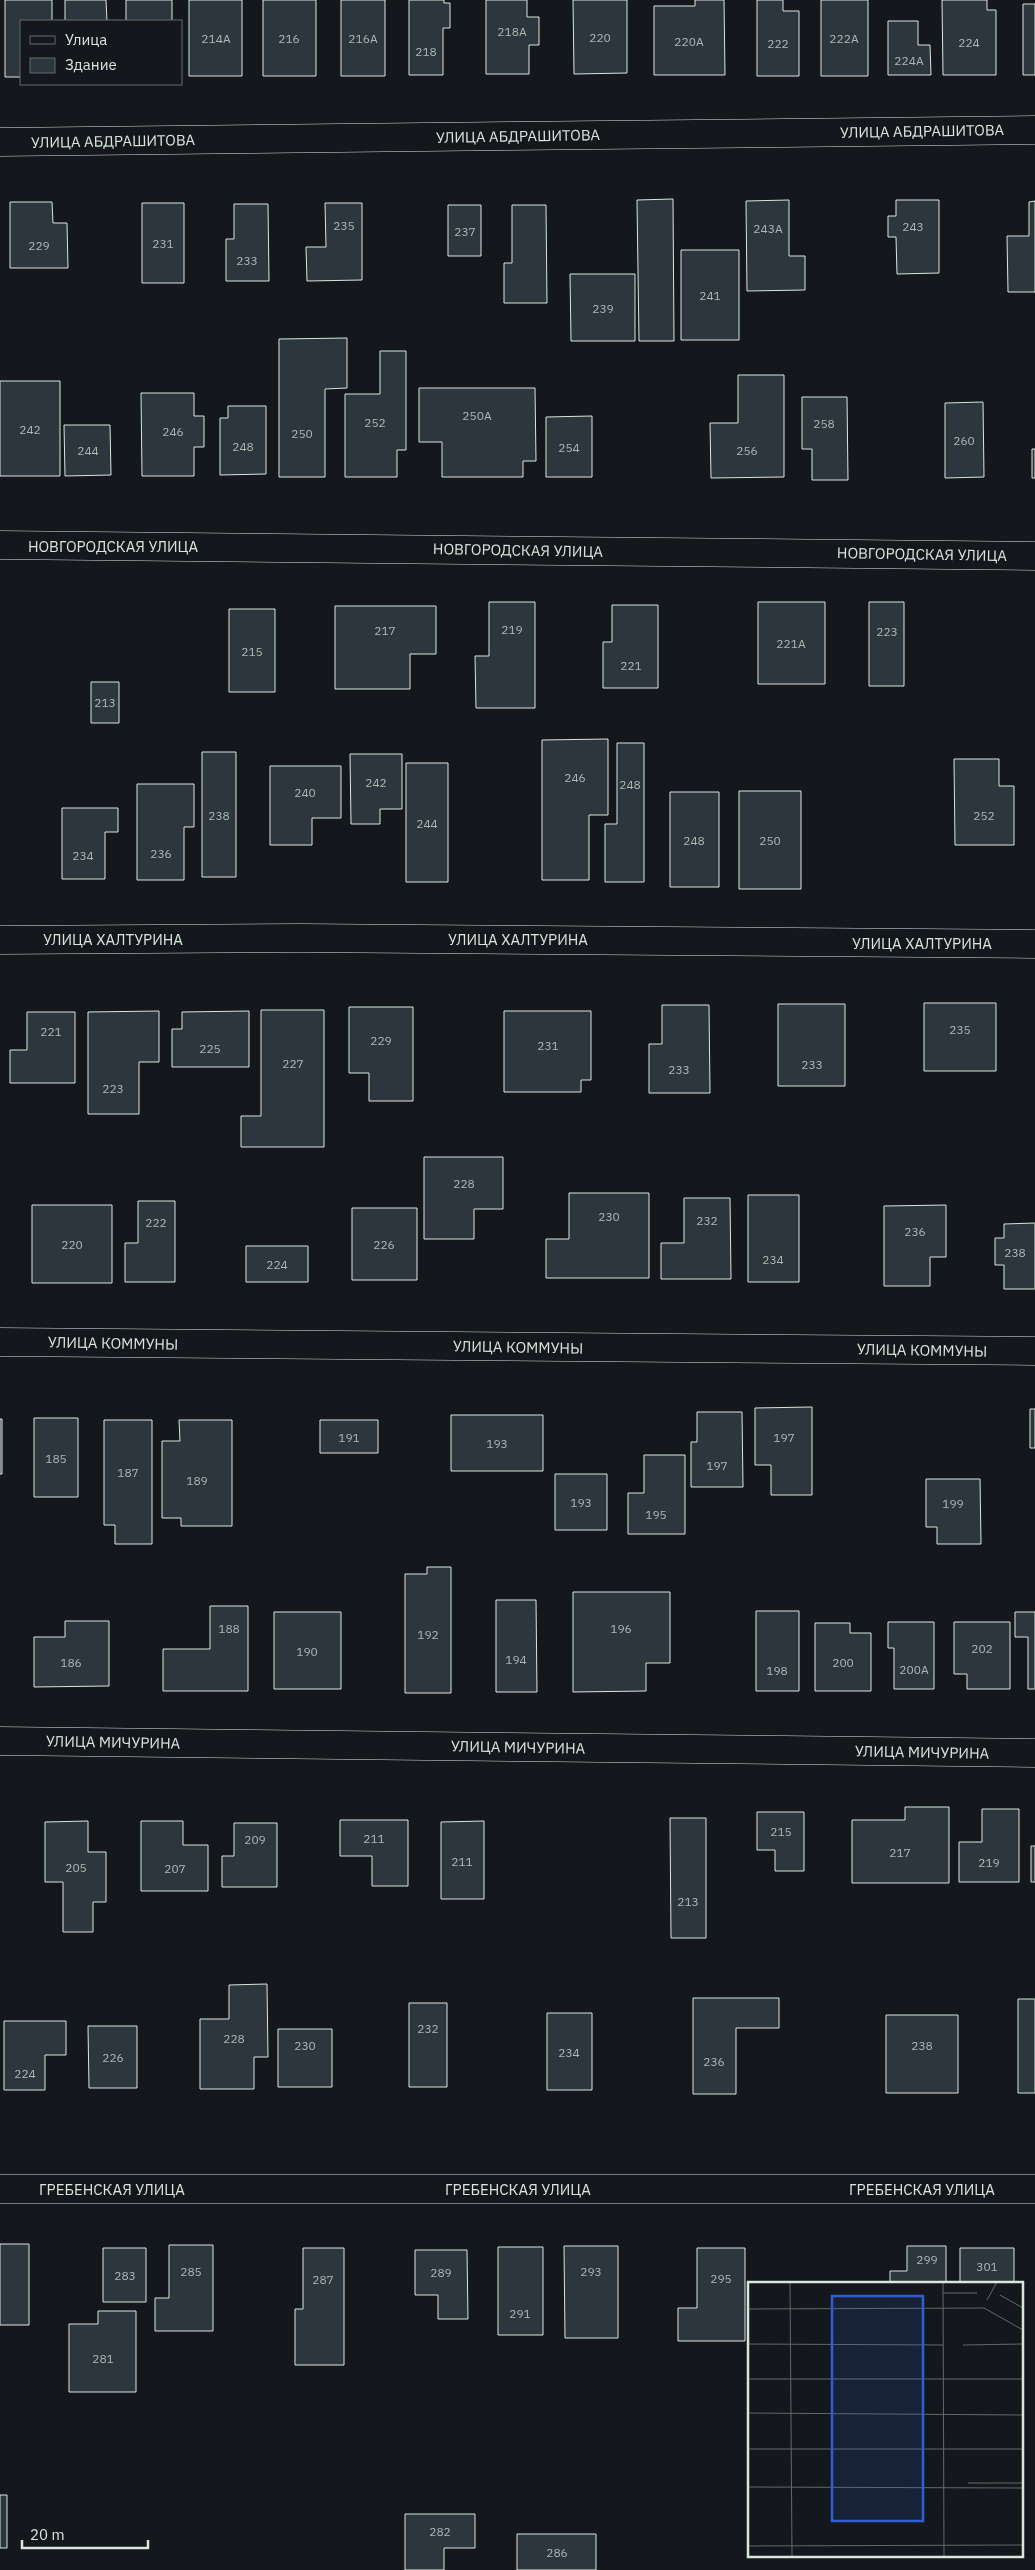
<svg xmlns="http://www.w3.org/2000/svg" width="1035" height="2570" font-family="'IBM Plex Sans',sans-serif">
<style>
.building{fill:#2c363c;stroke:#d8e6dc}
.lines{fill:none;stroke-linecap:round;stroke-linejoin:round}
.street-casing{stroke:#d8e6dc;stroke-width:29}
.street{stroke:#14181c;stroke-width:28}
.labels{text-anchor:middle;dominant-baseline:central;stroke-width:4;stroke-linejoin:round;paint-order:stroke}
.number-label{font-size:12px;fill:#adbab4}
.street-label{font-size:15px;fill:#d8e6dc;stroke:#14181c}
.inset-road{fill:none;stroke:#626a69;stroke-width:1}
.view{fill:#305dd8;fill-opacity:0.15;stroke:#305dd8;stroke-width:2.5}
.inset-edge{fill:none;stroke:#d8e6dc;stroke-width:2.5}
</style>
<rect width="100%" height="100%" fill="#14181c"/>
<path class="building" d="M5 0H52V21H21V77H5Z
M65 0H106L107 21H65Z
M126 0H172V21H126Z
M189 0H242V76H189Z
M263 0H316V76H263Z
M341 0H385V76H341Z
M409 0H444V3H450V28H443V75H409Z
M486 0H527V17H539V45H529V74H486Z
M573 0H627V73L574 74Z
M695 0H724L725 75H654V6H695Z
M757 0H783V11H799V76H757Z
M821 0H868V76H821Z
M942 0H987V10H996V75H943Z
M1023 4H1035V75H1023Z
M888 21H918V45H930L931 75H888Z
M673 199 674 341H639L637 200Z
M789 200V256H805V290L747 291 746 201Z
M896 200H939V273L897 274 896 237H888V216H896Z
M1035 201V292H1008L1007 236H1029V202Z
M10 202H52L53 223H67L68 268H10Z
M142 203H184V283H142Z
M325 203H362V280L307 281 306 247H326Z
M234 204H268L269 281H226V239H234Z
M448 205H481V256H448Z
M512 205H546L547 303H504V263H512Z
M681 250H739V340H681Z
M570 274H635V341H571Z
M347 338V388L325 389V477H279V339Z
M380 351H406V450H397V477H345V394H380Z
M738 375H784V477L711 478 710 423H738Z
M0 381H60V476H0Z
M419 388H535L536 461H523V477H442V442H419Z
M141 393H194V416H204V447H194V476H142Z
M802 397H847L848 480H812V449H802Z
M983 402 984 477 945 478V403Z
M228 406H266V474L220 475V418H228Z
M592 416V477H546V417Z
M64 425H110L111 475 65 476Z
M1032 449H1035V478H1032Z
M489 602H535V708H476L475 656H489Z
M758 602H825V684H758Z
M869 602H904V686H869Z
M612 605H658V688H603V642H612Z
M335 606H436V654H410V689H335Z
M229 609H275V692H229Z
M91 682H119V723H91Z
M608 739V815H589V880H542V740Z
M617 743H644V882H605V824H617Z
M202 752H236V877H202Z
M350 754H402V809H380V824H351Z
M954 759H999V786H1014V845H955Z
M406 763H448V882H406Z
M270 766H341V818H312V845H270Z
M137 784H194V827H184V880H137Z
M739 791H801V889H739Z
M670 792H719V887H670Z
M62 808H118V832H105V879H62Z
M924 1003H996V1071H924Z
M778 1004H845V1086H778Z
M662 1005H709L710 1093H649V1044H662Z
M349 1007H413V1101H369V1073H349Z
M261 1010H324V1147H241V1116H261Z
M159 1011V1062H139V1114H88V1012Z
M249 1011V1067H172V1029H182V1012Z
M504 1011H591V1080H581V1092H504Z
M27 1012H75V1083H10V1050H27Z
M424 1157H503V1209H474V1239H424Z
M569 1193H649V1278H546V1239H569Z
M748 1195H799V1282H748Z
M684 1198H730L731 1279H661V1243H684Z
M138 1201H175V1282H125V1243H138Z
M32 1205H112V1283H32Z
M946 1205V1257H930V1286H884V1206Z
M352 1208H417V1280H352Z
M1035 1223V1289H1004V1265H995V1238H1004V1224Z
M246 1246H308V1282H246Z
M812 1407V1495H771V1465H755V1408Z
M1030 1409H1035V1448H1030Z
M697 1412H742L743 1487H691V1442H697Z
M451 1415H543V1471H451Z
M34 1418H78V1497H34Z
M0 1419H2V1474H0Z
M104 1420H152V1544H115V1525H104Z
M179 1420H232V1526H181V1518H162V1441H180Z
M320 1420H378V1453H320Z
M644 1455H685V1534H628V1493H644Z
M555 1474H607V1530H555Z
M926 1479H980L981 1544H937V1527H926Z
M427 1567H451V1693H405V1574H427Z
M573 1592H670V1663H646V1691L573 1692Z
M496 1600H536L537 1692H496Z
M210 1606H248V1691H163V1649H210Z
M756 1611H799V1691H756Z
M274 1612H341V1689H274Z
M1015 1612H1035V1689H1028V1637H1015Z
M65 1621H109V1686L34 1687V1637H65Z
M888 1622H934V1689H894V1648H888Z
M954 1622H1010V1689H967V1674H954Z
M815 1623H850V1633H871V1691H815Z
M905 1807H949V1883H852V1820H905Z
M982 1809H1019V1882H959V1842H982Z
M757 1812H804V1871H775V1850H757Z
M670 1818H706V1938H671Z
M340 1820H408V1886H372V1856H340Z
M88 1821V1852H106V1902H93V1932H63V1882H45V1822Z
M141 1821H183V1845H208V1891H141Z
M484 1821V1899H441V1822Z
M234 1823H277V1887H222V1856H234Z
M1031 1846H1035V1882H1031Z
M267 1984 268 2057H254V2089H200V2019H229V1985Z
M693 1998H779V2028H736V2094H693Z
M1018 1999H1035V2093H1018Z
M409 2003H447V2087H409Z
M547 2013H592V2090H547Z
M886 2015H958V2093H886Z
M4 2021H66V2055H45V2090H4Z
M88 2026H137V2088H89Z
M278 2029H332V2087H278Z
M0 2244H29V2325H0Z
M169 2245H213V2331H155V2298H169Z
M564 2246H618V2338H565Z
M907 2246H946V2284H890V2271H907Z
M498 2247H543V2335H498Z
M103 2248H146V2302H103Z
M303 2248H344V2365H295V2309H303Z
M697 2248H745V2341H678V2308H697Z
M960 2248H1014V2284H960Z
M415 2250H467L468 2319H438V2295H415Z
M98 2311H136V2392H69V2324H98Z
M0 2495H7V2548H0Z
M405 2514H475V2548H444V2570H405Z
M517 2534H596V2570H517Z"/>
<g class="lines">
<defs>
<path id="street" d="M0 142 1035 130
M0 545 1035 556
M0 940 301 938 1035 944
M0 1342 1035 1351
M0 1741 1035 1753
M0 2189H1035"/>
</defs>
<use href="#street" class="street-casing"/>
<use href="#street" class="street"/>
</g>
<g class="labels">
<g class="number-label">
<text x="512" y="31">218А</text>
<text x="600" y="37">220</text>
<text x="216" y="38">214А</text>
<text x="289" y="38">216</text>
<text x="363" y="38">216А</text>
<text x="844" y="38">222А</text>
<text x="689" y="41">220А</text>
<text x="969" y="42">224</text>
<text x="778" y="43">222</text>
<text x="426" y="51">218</text>
<text x="909" y="60">224А</text>
<text x="344" y="225">235</text>
<text x="913" y="226">243</text>
<text x="768" y="228">243А</text>
<text x="465" y="231">237</text>
<text x="163" y="243">231</text>
<text x="39" y="245">229</text>
<text x="247" y="260">233</text>
<text x="710" y="295">241</text>
<text x="603" y="308">239</text>
<text x="477" y="415">250А</text>
<text x="375" y="422">252</text>
<text x="824" y="423">258</text>
<text x="30" y="429">242</text>
<text x="173" y="431">246</text>
<text x="302" y="433">250</text>
<text x="964" y="440">260</text>
<text x="243" y="446">248</text>
<text x="569" y="447">254</text>
<text x="88" y="450">244</text>
<text x="747" y="450">256</text>
<text x="512" y="629">219</text>
<text x="385" y="630">217</text>
<text x="887" y="631">223</text>
<text x="791" y="643">221А</text>
<text x="252" y="651">215</text>
<text x="631" y="665">221</text>
<text x="105" y="702">213</text>
<text x="575" y="777">246</text>
<text x="376" y="782">242</text>
<text x="630" y="784">248</text>
<text x="305" y="792">240</text>
<text x="219" y="815">238</text>
<text x="984" y="815">252</text>
<text x="427" y="823">244</text>
<text x="694" y="840">248</text>
<text x="770" y="840">250</text>
<text x="161" y="853">236</text>
<text x="83" y="855">234</text>
<text x="960" y="1029">235</text>
<text x="51" y="1031">221</text>
<text x="381" y="1040">229</text>
<text x="548" y="1045">231</text>
<text x="210" y="1048">225</text>
<text x="293" y="1063">227</text>
<text x="812" y="1064">233</text>
<text x="679" y="1069">233</text>
<text x="113" y="1088">223</text>
<text x="464" y="1183">228</text>
<text x="609" y="1216">230</text>
<text x="707" y="1220">232</text>
<text x="156" y="1222">222</text>
<text x="915" y="1231">236</text>
<text x="72" y="1244">220</text>
<text x="384" y="1244">226</text>
<text x="1015" y="1252">238</text>
<text x="773" y="1259">234</text>
<text x="277" y="1264">224</text>
<text x="349" y="1437">191</text>
<text x="784" y="1437">197</text>
<text x="497" y="1443">193</text>
<text x="56" y="1458">185</text>
<text x="717" y="1465">197</text>
<text x="128" y="1472">187</text>
<text x="197" y="1480">189</text>
<text x="581" y="1502">193</text>
<text x="953" y="1503">199</text>
<text x="656" y="1514">195</text>
<text x="229" y="1628">188</text>
<text x="621" y="1628">196</text>
<text x="428" y="1634">192</text>
<text x="982" y="1648">202</text>
<text x="307" y="1651">190</text>
<text x="516" y="1659">194</text>
<text x="71" y="1662">186</text>
<text x="843" y="1662">200</text>
<text x="914" y="1669">200А</text>
<text x="777" y="1670">198</text>
<text x="781" y="1831">215</text>
<text x="374" y="1838">211</text>
<text x="255" y="1839">209</text>
<text x="900" y="1852">217</text>
<text x="462" y="1861">211</text>
<text x="989" y="1862">219</text>
<text x="76" y="1867">205</text>
<text x="175" y="1868">207</text>
<text x="688" y="1901">213</text>
<text x="428" y="2028">232</text>
<text x="234" y="2038">228</text>
<text x="305" y="2045">230</text>
<text x="922" y="2045">238</text>
<text x="569" y="2052">234</text>
<text x="113" y="2057">226</text>
<text x="714" y="2061">236</text>
<text x="25" y="2073">224</text>
<text x="927" y="2259">299</text>
<text x="987" y="2266">301</text>
<text x="191" y="2271">285</text>
<text x="591" y="2271">293</text>
<text x="441" y="2272">289</text>
<text x="125" y="2275">283</text>
<text x="721" y="2278">295</text>
<text x="323" y="2279">287</text>
<text x="520" y="2313">291</text>
<text x="103" y="2358">281</text>
<text x="440" y="2531">282</text>
<text x="557" y="2552">286</text>
</g>
<g class="street-label">
<text transform="translate(922 131) rotate(-1)">УЛИЦА АБДРАШИТОВА</text>
<text transform="translate(518 136) rotate(-1)">УЛИЦА АБДРАШИТОВА</text>
<text transform="translate(113 141) rotate(-1)">УЛИЦА АБДРАШИТОВА</text>
<text x="113" y="546">НОВГОРОДСКАЯ УЛИЦА</text>
<text transform="translate(518 550) rotate(1)">НОВГОРОДСКАЯ УЛИЦА</text>
<text transform="translate(922 554) rotate(1)">НОВГОРОДСКАЯ УЛИЦА</text>
<text x="113" y="939">УЛИЦА ХАЛТУРИНА</text>
<text x="518" y="939">УЛИЦА ХАЛТУРИНА</text>
<text x="922" y="943">УЛИЦА ХАЛТУРИНА</text>
<text transform="translate(113 1343) rotate(1)">УЛИЦА КОММУНЫ</text>
<text transform="translate(518 1347) rotate(1)">УЛИЦА КОММУНЫ</text>
<text transform="translate(922 1350) rotate(1)">УЛИЦА КОММУНЫ</text>
<text transform="translate(113 1742) rotate(1)">УЛИЦА МИЧУРИНА</text>
<text transform="translate(518 1747) rotate(1)">УЛИЦА МИЧУРИНА</text>
<text transform="translate(922 1752) rotate(1)">УЛИЦА МИЧУРИНА</text>
<text x="112" y="2189">ГРЕБЕНСКАЯ УЛИЦА</text>
<text x="518" y="2189">ГРЕБЕНСКАЯ УЛИЦА</text>
<text x="922" y="2189">ГРЕБЕНСКАЯ УЛИЦА</text>
</g>
</g>
<g transform="translate(748 2282)">
<rect width="275" height="275" fill="#14181c"/>
<path class="inset-road" d="M42 0 44 275M195 0 196 275M195 11H229M252 13 275 26M239 18 249 0M0 27 236 26 275 48M0 62 195 63M215 63 275 62M0 97H275M0 131 275 133M0 167H275M220 201H275M0 205 275 206M0 264 275 263"/>
<path class="view" d="M84 14H175V239H84Z"/>
<rect width="275" height="275" class="inset-edge"/>
</g>
<rect x="20" y="20" width="162" height="65" fill="#14181c" stroke="#626a69"/>
<rect x="30" y="36" width="25" height="8" fill="#14181c" stroke="#626a69"/>
<text x="65" y="45" font-size="15" fill="#d8e6dc">Улица</text>
<rect x="30" y="58" width="25" height="15" fill="#2c363c" stroke="#626a69"/>
<text x="65" y="70" font-size="15" fill="#d8e6dc">Здание</text>
<path d="M22 2540v8h126v-8" fill="none" stroke="#d8e6dc" stroke-width="2.5"/>
<text x="30" y="2540" font-size="15" fill="#d8e6dc" stroke="#14181c" stroke-width="4" paint-order="stroke">20 m</text>
</svg>
